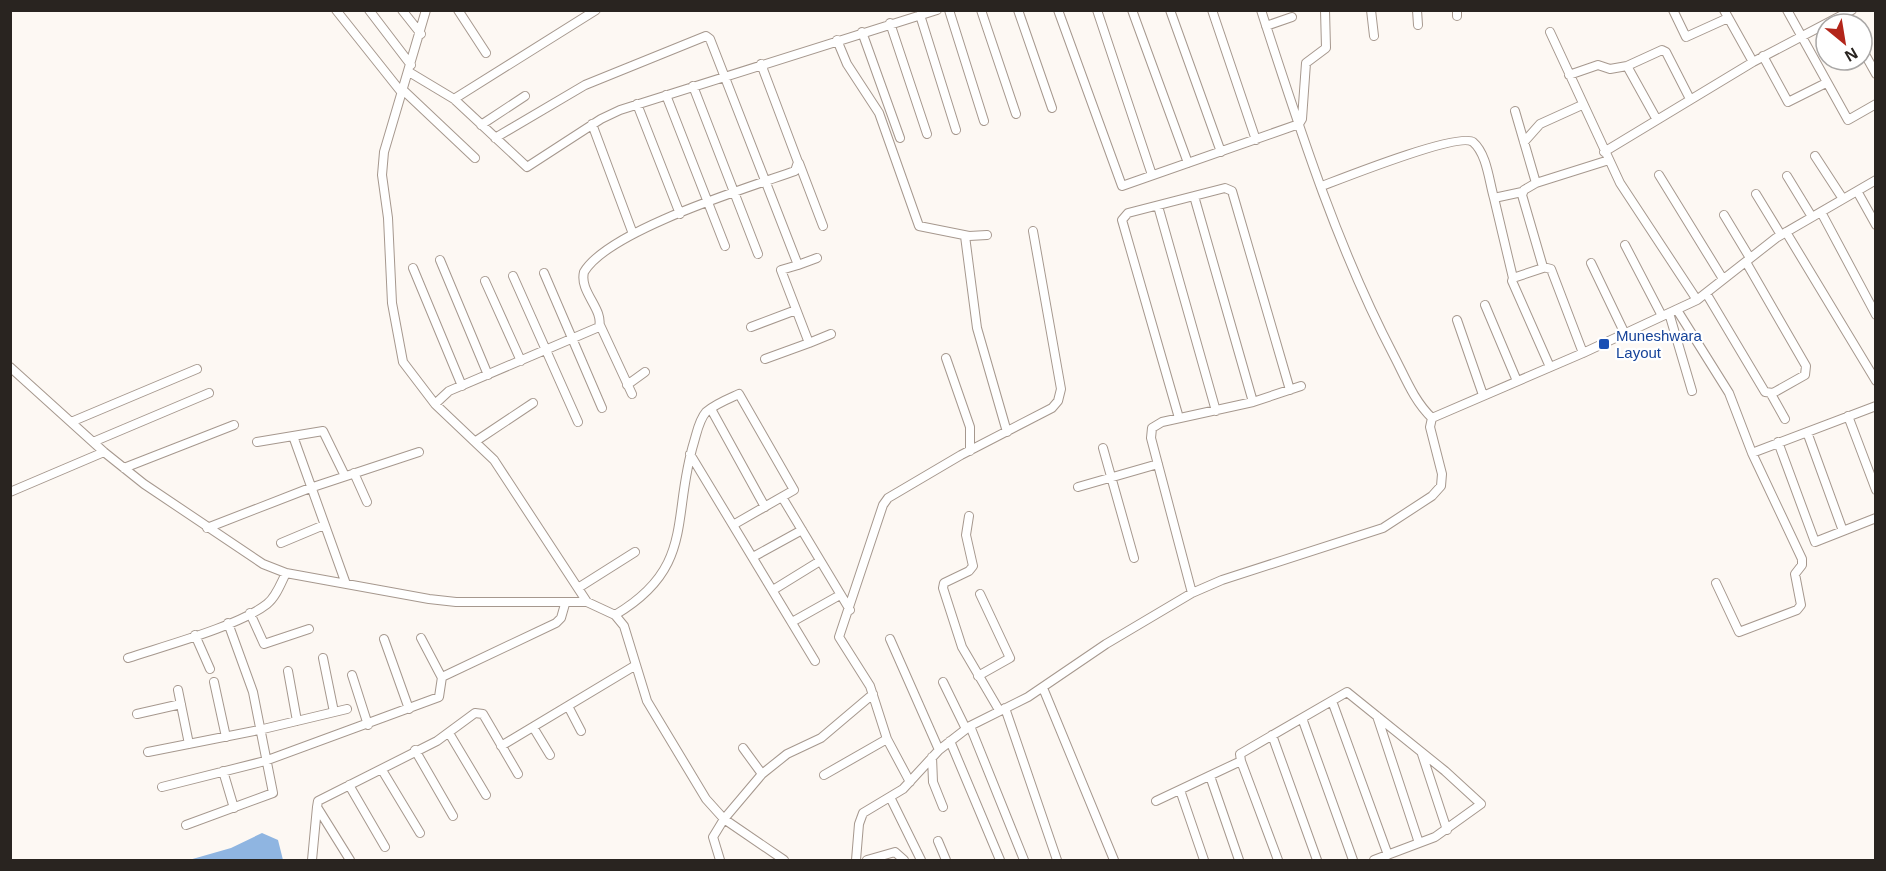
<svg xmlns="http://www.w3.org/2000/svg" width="1886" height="871" font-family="Helvetica,sans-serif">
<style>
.water{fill:#8fb5e1}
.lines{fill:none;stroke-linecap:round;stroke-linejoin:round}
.minor-casing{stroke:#a6988e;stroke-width:10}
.minor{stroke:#fff;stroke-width:8}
.transit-dot{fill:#1a4fb4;stroke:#fff;stroke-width:2}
.labels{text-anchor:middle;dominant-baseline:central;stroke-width:4.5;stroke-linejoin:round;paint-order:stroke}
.transit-label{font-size:15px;fill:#164399;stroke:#fff;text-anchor:start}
</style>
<rect width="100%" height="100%" fill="#fdf8f3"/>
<path class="water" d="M262 833 278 840 283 860H189L231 848Z"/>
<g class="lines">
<defs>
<path id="minor" d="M336 10 402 93
M369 10 411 65
M402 10 421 34
M426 10 384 152 382 175 388 218 392 303 403 362 435 404 494 460 587 602
M458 10 486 53
M949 10 984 121
M981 10 1016 114
M1018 10 1052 108
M1058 10 1122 186 1299 124 1302 119 1306 63 1326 48 1325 10
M1097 10 1152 175
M1132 10 1188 163
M1170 10 1221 152
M1212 10 1256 140
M1261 10C1299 127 1337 247 1394 356 1405 377 1414 401 1432 418
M1371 10 1374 36
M1417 10 1418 25
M1457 10V16
M1673 10 1686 37 1728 18
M1724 10 1753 62 1852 10
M1787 10 1848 120 1876 104
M920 15 956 130
M890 23 927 134
M1266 26 1292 17
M862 32 900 138
M1550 32 1620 183 1697 300
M837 40 847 64 879 113 919 226 969 236 987 235
M1862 49 1876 74
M1763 56 1788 102 1826 83
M1627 66 1657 120
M409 72 454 99 527 167 601 119 620 110 937 10
M1569 75 1598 65 1610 69 1627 66 1662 50 1666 52 1690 99
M693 86 758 254
M403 90 475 158
M666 95 725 246
M454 99 596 10
M637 104 680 214
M1515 111 1536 183 1524 190 1522 195 1543 267 1551 269 1583 353
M592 124 633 234
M481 125 525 96
M495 138 585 85 706 36 710 39 798 265 817 258
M1524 142 1540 124 1582 105
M1604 152 1753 62
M1815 156 1843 199
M799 163 823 226
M1659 175 1723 279
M1787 176 1812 217
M1536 183 1609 160
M1322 186C1343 178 1459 132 1473 142 1487 154 1489 181 1494 198
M1857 191 1876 225
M1756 194 1781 235
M1194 196 1253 402
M1158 206 1216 411
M1821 212 1876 315
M1724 215 1750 258
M1786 232 1876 381
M965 236 977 328 1007 432
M1625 245 1662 316
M440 260 488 375
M1591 263 1625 334
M798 265 781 270 809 343 831 334
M413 268 462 386
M1543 268 1513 278 1512 281 1550 367
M544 273 602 408
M513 276 578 422
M1513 278 1494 198 1522 192
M485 281 521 361
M1706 293 1765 392 1773 393 1805 375 1806 366 1746 262
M1485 305 1517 381
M1677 310 1729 393 1752 453 1802 559V565L1795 574 1801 605 1797 610 1739 632 1716 583
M1669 313 1692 391
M1457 320 1483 395
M600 325 632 394
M751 327 796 310
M946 358 970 427V451
M765 359 809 343
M10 367 104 452 144 484 263 564 286 573 429 599 456 602H587L615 615 624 626 647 701 706 799 724 819 784 860
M627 385 645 372
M1771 394 1785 419
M435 404 449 391 599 327C604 309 579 292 584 272 609 230 747 188 795 171L798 162 761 64
M711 409 765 507
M1848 416 1876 490
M1179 418 1122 220 1128 213 1225 188 1232 191 1290 390
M71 422 197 369
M1807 432 1843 531
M293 436 346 584
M476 441 533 403
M93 442 209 393
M257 442 323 431 345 476
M1778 442 1815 542 1876 518
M1103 448 1134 558
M1752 453 1876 406
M690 454 815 661
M124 468 234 425
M354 473 367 502
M1078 487 1158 464
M10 492 104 452
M782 497 850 610
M969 516 966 535 973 566 969 571 944 583 943 588 962 647 999 710
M207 528 310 488 419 452
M281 543 324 525
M753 557 802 530
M578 588 635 552
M773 590 820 561
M1192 593 1151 438 1152 428 1162 422 1253 402 1301 386
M250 613 264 644 309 629
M615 615C696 567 671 517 694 442 697 432 699 420 706 412 715 404 728 399 739 394L794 490 733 525
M792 622 840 595
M195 635 210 669
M421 638 442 678
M384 639 409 709
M890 639 939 750
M128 658C164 646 239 626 267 604 276 597 281 583 286 573
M323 658 334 712
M288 671 297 721
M352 675 368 725
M978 676 1010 658 980 594
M214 682 226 737
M943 682 966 729
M1043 688 1114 860
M178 690 189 744
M1332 701 1388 855
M568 706 581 731
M1005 708 1057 860
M137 714 181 704
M1377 716 1419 843
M1302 718 1353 860
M970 726 1024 860
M533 727 550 755
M449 733 486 795
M1272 735 1317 860
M950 741 1000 860
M501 746 636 665
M743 748 762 774
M415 750 453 816
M148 752 259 730 347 709
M1422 754 1447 830
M932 757 933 782 943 807
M1241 761 1278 860
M382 770 420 833
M223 771 234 808
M824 775 887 739
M1210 776 1239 860
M910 782 887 739 870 686 839 637 883 505 888 498 961 455 1052 408 1058 401 1061 389 1033 231
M349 785 385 847
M162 787 265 761 439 697 442 677 556 623 561 618 565 604
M1180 790 1204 860
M890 797 921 860
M1156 801 1241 761 1240 754 1347 692 1445 771 1481 804 1435 837 1374 860
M186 825 273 793 253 692 228 623
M938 841 946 860
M312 860 317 807
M350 860 317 807 318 801 437 741 475 713 483 714 518 774
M720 860 713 837 724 819 762 774 787 754 821 738 873 694
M856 860 859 824 863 813 903 789 939 750 970 726 1028 697 1106 644 1192 593 1222 580 1383 528 1432 496 1441 486 1442 474 1430 427 1432 418 1583 353 1697 300 1776 238 1876 180
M867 860 895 852 904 860"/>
</defs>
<use href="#minor" class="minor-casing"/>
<use href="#minor" class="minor"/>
</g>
<rect class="transit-dot" x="1598" y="338" width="12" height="12" rx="3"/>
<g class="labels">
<g class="transit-label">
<text x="1616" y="335">Muneshwara<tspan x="1616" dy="17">Layout</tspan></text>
</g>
</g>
<rect width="1886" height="871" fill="none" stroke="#292420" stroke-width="24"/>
<g transform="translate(1844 42) rotate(150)"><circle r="28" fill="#ffffff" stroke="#a9a7a6" stroke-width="1.5"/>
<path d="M0-4.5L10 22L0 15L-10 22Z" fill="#b3251a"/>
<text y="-9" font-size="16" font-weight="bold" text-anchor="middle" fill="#292420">N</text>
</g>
</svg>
